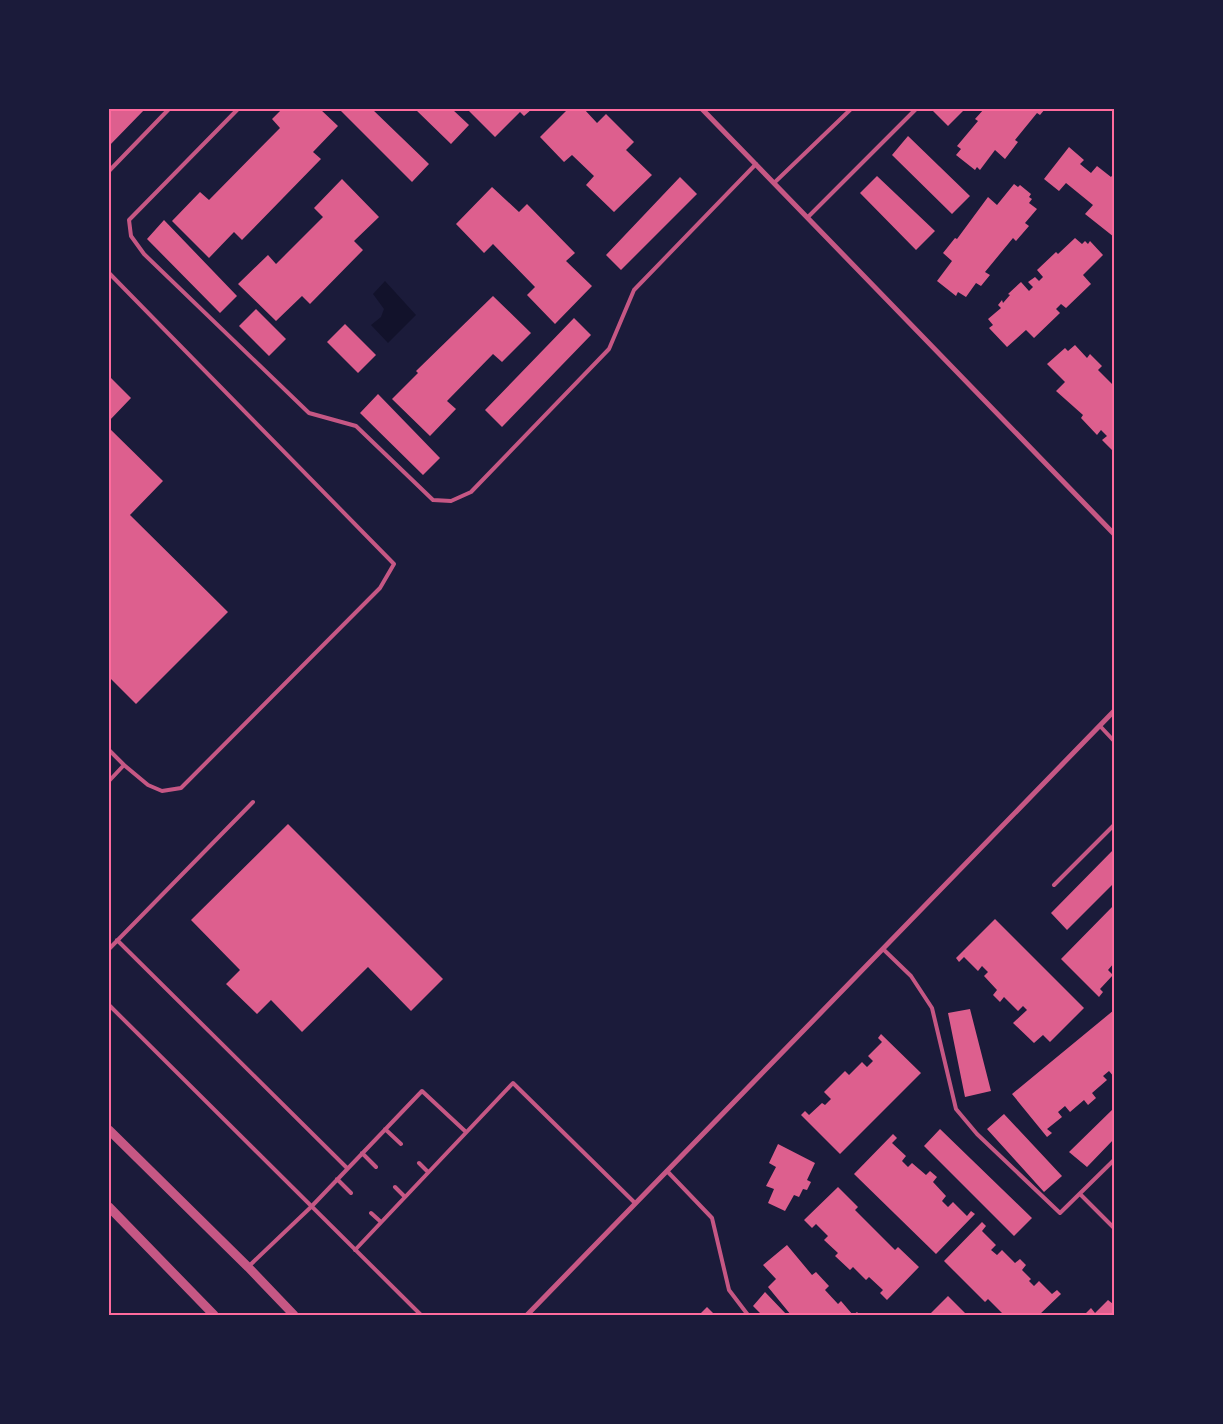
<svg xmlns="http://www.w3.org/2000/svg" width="1223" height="1424" font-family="Raleway,sans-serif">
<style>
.water{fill:#12122b}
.building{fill:#dd5f8e}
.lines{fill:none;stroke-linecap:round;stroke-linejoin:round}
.service{stroke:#c65784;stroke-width:4}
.minor{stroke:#c65784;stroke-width:5}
.tertiary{stroke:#c65784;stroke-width:9}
.neatline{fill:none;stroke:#ff6b9d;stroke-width:2}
</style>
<rect width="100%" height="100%" fill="#1b1b3a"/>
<path class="water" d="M385 281 416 315 388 343 371 325 381 317 384 309 373 294Z"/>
<path class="building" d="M109 109H145L109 146Z
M282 109H320L338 126 313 152 321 159 242 240 234 232 209 258 172 221 200 192 209 200 280 128 272 119Z
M339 109H372L429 164 412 182Z
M415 109H452L469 125 451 144Z
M467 109H532L524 116 520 112 495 137Z
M568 109H584L597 123 606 114 634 142 626 150 652 175 614 212 586 185 594 176 572 155 564 162 540 137Z
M931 109H965L948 126Z
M984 109H1045L1040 115 1037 113 1015 140 1018 142 1005 159 995 150 980 170 977 167 975 170 956 155 961 149 957 146 978 121 975 119Z
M908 136 970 196 952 214 892 155Z
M1069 147 1084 160 1080 164 1091 173 1097 166 1111 177 1114 173V237L1085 214 1093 205 1066 183 1059 191 1044 179Z
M877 176 935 231 916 250 860 193Z
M680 177 697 194 621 270 606 255Z
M342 179 379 217 354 241 363 250 310 304 302 296 276 321 238 284 268 255 276 264 323 217 314 208Z
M1014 184 1018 187 1020 185 1031 194 1029 197 1032 199 1029 203 1037 209 1025 223 1029 226 1016 241 1013 238 985 272 990 275 981 286 976 283 966 297 958 292 956 296 937 281 952 261 943 253 955 238 957 239 988 197 997 205Z
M492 187 519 212 527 204 575 253 566 261 592 286 555 324 527 295 535 287 493 244 484 253 456 224Z
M164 220 237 296 220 313 147 239Z
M1075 238 1082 244 1085 241 1088 244 1090 241 1103 255 1083 275 1091 284 1066 308 1061 304 1056 309 1060 313 1034 338 1026 330 1007 347 989 328 993 325 988 319 1001 308 998 305 1002 300 1003 303 1010 295 1008 294 1021 282 1029 291 1033 287 1028 282 1035 277 1039 281 1043 277 1037 270 1056 252 1058 254Z
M493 296 531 333 502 362 493 354 447 401 456 409 430 436 392 399 418 373 416 371Z
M256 309 286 339 269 356 239 326Z
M574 318 591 335 502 427 485 410Z
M345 324 376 355 358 373 327 342Z
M1075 345 1087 358 1090 354 1102 366 1098 370 1114 386V452L1102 440 1107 436 1101 430 1097 435 1081 418 1083 415 1056 391 1065 382 1047 364 1065 348 1068 351Z
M109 376 131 398 109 421Z
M378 394 440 458 423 475 360 413Z
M109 428 163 481 130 515 228 612 136 704 109 677Z
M288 824 443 979 411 1011 368 967 302 1032 271 1000 257 1014 226 984 240 970 191 920Z
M1114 849V883L1067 930 1051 913Z
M1114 905V963L1108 970 1113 975 1100 989 1103 992 1099 997 1061 959Z
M995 919 1084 1008 1050 1042 1043 1035 1034 1043 1013 1023 1027 1010 1023 1006 1018 1011 1004 997 1000 1002 993 995 997 990 984 976 988 972 982 966 978 971 964 957 959 962 956 958Z
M970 1009 991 1091 965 1097 948 1013Z
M1114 1010V1077L1109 1071 1103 1076 1107 1080 1092 1093 1096 1098 1088 1105 1084 1100 1070 1112 1065 1106 1058 1112 1062 1117 1047 1129 1052 1133 1047 1137 1012 1094Z
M881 1034 921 1073 840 1154 801 1115 805 1111 809 1115 822 1103 825 1105 831 1099 824 1092 845 1071 849 1075 862 1062 867 1067 873 1061 868 1056 882 1042 878 1038Z
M1114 1108V1139L1087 1167 1069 1152Z
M1004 1114 1062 1176 1044 1192 987 1129Z
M940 1129 1032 1218 1014 1236 924 1146Z
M893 1134 897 1138 892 1143 906 1156 902 1161 908 1167 912 1163 926 1175 930 1171 937 1177 933 1182 946 1196 942 1201 948 1207 953 1202 967 1216 971 1211 975 1214 936 1254 854 1174Z
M778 1144 815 1163 807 1180 811 1182 807 1190 803 1189 799 1197 794 1195 785 1211 768 1203 774 1189 766 1186 776 1167 769 1163Z
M838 1187 858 1207 855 1210 895 1250 898 1247 919 1267 887 1300 880 1293 883 1290 869 1277 866 1280 853 1267 850 1270 835 1256 838 1253 824 1240 828 1236 816 1224 812 1228 804 1220Z
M982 1222 986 1226 982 1231 996 1245 991 1250 997 1255 1002 1250 1015 1263 1020 1259 1026 1265 1022 1270 1031 1279 1029 1281 1034 1286 1039 1281 1052 1294 1057 1290 1061 1294 1039 1315H1004L988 1299 985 1302 944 1261Z
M787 1245 812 1275 816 1272 829 1286 825 1290 838 1304 841 1301 853 1315 857 1312 860 1315H791L768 1287 776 1279 763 1265Z
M765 1292 787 1315H762L753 1306Z
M948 1296 967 1315H929Z
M1108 1300 1113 1304 1114 1303V1315H1084L1091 1308 1095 1313Z
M707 1307 715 1315H699Z"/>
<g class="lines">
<path class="service" d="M238 109 129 220 131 236 144 254 309 413 356 426 433 500 451 501 471 492 609 349 634 290 756 164
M109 171 169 109
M774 183 851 109
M808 217 916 109
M109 273 394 564 380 588 181 788 162 791 148 785 124 765 109 781
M1100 726 1114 741
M109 750 124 765
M1054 885 1114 825
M117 940 347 1168
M109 949 253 802
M883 949 911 976 932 1008 956 1109 977 1134 1060 1213 1114 1160
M109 1005 421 1315
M385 1129 401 1144
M362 1153 376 1167
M419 1163 428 1172
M667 1171 712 1218 729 1290 748 1315
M337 1179 351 1193
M395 1187 405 1197
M1080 1194 1114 1228
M371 1213 381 1222
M355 1250 513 1083 635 1203
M248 1267 311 1207 422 1091 466 1132"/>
<path class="minor" d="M702 109 1114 534
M527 1315 1114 711"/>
<path class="tertiary" d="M109 1130 248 1267 294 1315
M109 1207 214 1315"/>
</g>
<rect width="1223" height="1424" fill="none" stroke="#1b1b3a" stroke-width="220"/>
<rect x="110" y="110" width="1003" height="1204" class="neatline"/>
</svg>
